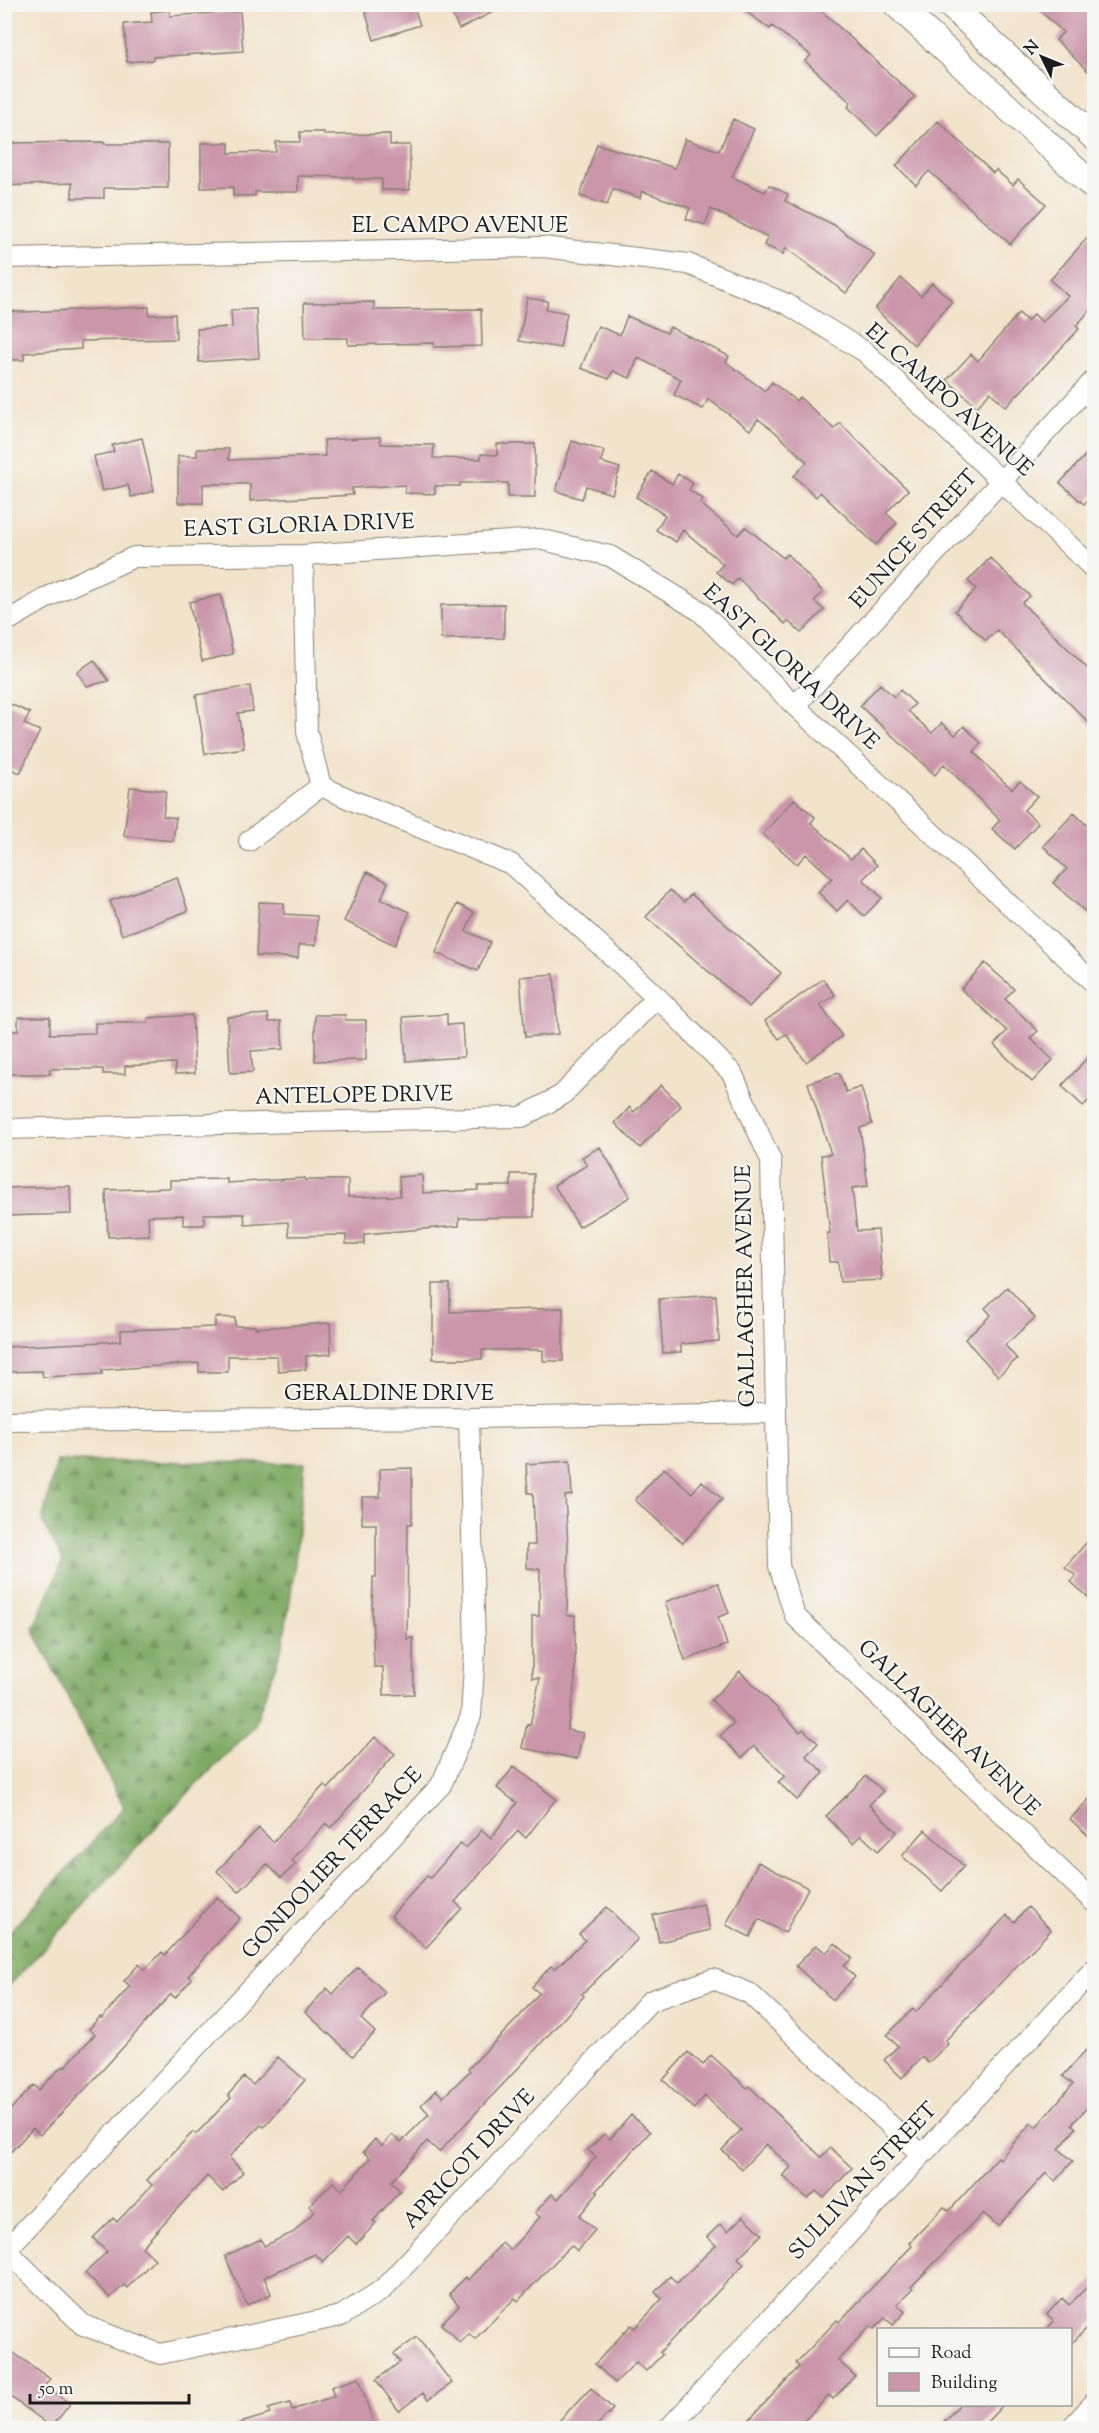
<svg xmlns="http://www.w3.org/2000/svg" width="1099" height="2433" font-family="'Sorts Mill Goudy',serif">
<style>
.forest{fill:url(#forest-firs);stroke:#4c623f;stroke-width:1.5}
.building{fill:#cb95aa}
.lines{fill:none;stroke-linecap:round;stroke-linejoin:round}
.minor-casing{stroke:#878074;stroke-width:22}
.tertiary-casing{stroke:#878074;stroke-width:28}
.minor{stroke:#fff;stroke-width:20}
.tertiary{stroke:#fff;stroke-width:26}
.labels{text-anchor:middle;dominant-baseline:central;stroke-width:4.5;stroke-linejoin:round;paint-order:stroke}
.street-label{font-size:22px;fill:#1c1c1c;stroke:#f6f6f2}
</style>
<defs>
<pattern id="forest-firs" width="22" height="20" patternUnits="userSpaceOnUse" patternTransform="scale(1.5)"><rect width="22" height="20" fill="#7da962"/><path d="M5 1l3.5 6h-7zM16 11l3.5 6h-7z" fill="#668950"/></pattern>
</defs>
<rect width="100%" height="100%" fill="#f6f6f2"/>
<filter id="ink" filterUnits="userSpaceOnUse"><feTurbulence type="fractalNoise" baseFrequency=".0167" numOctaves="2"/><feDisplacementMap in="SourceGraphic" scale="12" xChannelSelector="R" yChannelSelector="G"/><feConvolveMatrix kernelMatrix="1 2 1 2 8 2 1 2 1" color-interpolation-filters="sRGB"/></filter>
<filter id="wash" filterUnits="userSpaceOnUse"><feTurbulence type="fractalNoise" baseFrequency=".008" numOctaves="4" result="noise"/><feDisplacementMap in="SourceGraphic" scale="24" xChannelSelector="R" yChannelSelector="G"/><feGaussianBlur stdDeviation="1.35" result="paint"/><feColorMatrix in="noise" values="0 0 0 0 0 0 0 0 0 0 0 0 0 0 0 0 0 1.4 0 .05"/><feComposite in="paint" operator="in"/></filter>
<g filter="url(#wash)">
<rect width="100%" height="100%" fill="#f2e3cb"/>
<path class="forest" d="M57 1461 305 1463 293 1580 283 1644 254 1727 181 1800 5 1990V1937L124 1807 33 1629 63 1561 42 1521Z"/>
<g id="blocks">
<path class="building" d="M363 4H413L420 25 374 40Z
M447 4H509L459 29Z
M736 4H814L915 97 877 136 848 107 851 103 805 61 811 55 772 26 770 29Z
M1033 4H1095V78L1056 40 1063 32Z
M170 10V16L240 11 243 51 153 57V60L127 62 124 24 152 22 151 12Z
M733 119 754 129 732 177 765 192 769 185 788 194 785 201 834 225 875 255 846 293 786 248 783 254 764 245 768 237 711 209 705 225 686 219 690 208 642 191 640 198 613 189 607 205 580 196 597 144 675 168 685 139 719 151Z
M938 121 993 173 996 170 1013 185 1018 179 1046 204 1010 244 929 171 916 185 896 166Z
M300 132H324V135L390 134V145H410V190H382V179H353V177L298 176V192H255V196H233V187L201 188V143H229V153L276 152V142H300Z
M104 142V144H168V188H104V198H72V183L4 186V143Z
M1095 229V305L1076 326 1079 329 1006 407 990 392 977 407 947 380 971 354 978 361 1019 313 1027 321 1034 314 1042 322 1068 296 1050 280Z
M901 278 921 296 932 283 952 301 914 345 875 309Z
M527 298 548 301 546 309 567 313 560 348 519 341Z
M374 302V310L481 309 482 346 434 347V343L348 345V338H305L304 303Z
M149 307V315L175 314 176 339 81 341V349L24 353V360H4V311L24 312Z
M256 309 259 358 199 362 197 329 232 327 231 310Z
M627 316 667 333 670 327 729 356 726 362 765 391 772 382 796 401 799 397 834 429 840 423 908 490 886 513 897 523 876 545 820 492 816 497 794 476 807 462 773 430 758 419 750 430 708 399 703 409 674 395 681 379 638 358 630 378 613 371 609 379 581 368 598 326 620 335Z
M380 437 381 444 434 445 433 458 481 459V454L497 455V444H535V497H508V483H460V486H435V494L405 493V485L352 488 353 495 250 501V484H203V503H178V456H197V449H229V460L325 456 324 440Z
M142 438 154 491 131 497 128 485 102 491 94 456 114 452 112 445Z
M572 441 604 451 601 462 620 468 612 494 586 486 582 499 556 491Z
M1095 445V493L1084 504 1060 483Z
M652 471 672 484 678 474 693 483 689 490 703 499 700 503 738 535 746 527 783 558 787 554 823 592 814 601 824 610 801 633 788 621 785 624 738 578 732 585 716 572 723 564 683 530 676 542 656 530 665 515 636 497Z
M990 558 1030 596 1022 603 1095 676V729L997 630 986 641 955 611 976 589 968 581Z
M221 595 233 654 202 661 189 602Z
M504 604V638L441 639V605Z
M94 660 109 681 87 686 77 672Z
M880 684 894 697 900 690 915 704 908 711 932 733 942 723 955 735 964 726 981 743 974 752 988 767 1012 789 1020 781 1037 796 1024 810 1038 823 1015 849 992 829 1000 820 944 764 935 775 860 706Z
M250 686 253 711 238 713 244 748 205 754 196 695Z
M4 701 30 713 24 724 40 731 20 773 4 766Z
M130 787 166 791 163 816 176 818 173 841 124 836Z
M794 799 815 817 811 823 851 859 861 849 877 865 863 879 882 898 864 916 848 900 837 911 818 892 832 878 806 854 797 864 763 834Z
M1074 813 1095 833V920L1053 883 1067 869 1043 846Z
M367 872 388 882 381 899 410 912 395 945 344 921Z
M177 877 188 911 122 935 110 901Z
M670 890 684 902 691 894 781 973 749 1007 646 917Z
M259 902 284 903V914L317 916 316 945H299L298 958 256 956Z
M457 904 474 912 466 931 490 942 478 971 436 953Z
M985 963 1014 989 1005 999 1038 1031 1030 1038 1053 1060 1032 1082 994 1045 1007 1031 961 989Z
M554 974 558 1034 525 1037 520 977Z
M823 979 835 995 820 1005 842 1036 806 1062 786 1034 779 1039 765 1021Z
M268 1014 269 1022 281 1021 283 1049 251 1051 253 1072 230 1073 227 1017Z
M447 1014V1025L462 1024 464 1057 406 1061 403 1017Z
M192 1015 195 1073 175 1074V1063L125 1066V1074H103V1069H50V1074H4V1031H18V1017H50V1034L95 1033V1023H148V1018Z
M315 1015H345V1020H366V1060L315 1061Z
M1095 1049V1094L1083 1106 1062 1086Z
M839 1073 846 1092 861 1087 872 1124 860 1128 868 1186 852 1188 857 1231 878 1230 882 1280 840 1282 838 1262H829L827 1233H830L821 1155 831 1154 808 1083Z
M661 1085 681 1106 640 1148 615 1123 630 1107 634 1112Z
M600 1147 630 1197 579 1227 554 1185 587 1165 582 1157Z
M511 1174H534V1217L459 1218V1226L364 1234V1244H346V1235L289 1236 288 1222 245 1225 244 1214H204V1225H183V1215L148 1216 149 1235 108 1237 106 1190 170 1188V1180L227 1179V1183L305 1178V1180H348V1197L400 1196 399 1177 422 1175 423 1193 478 1190V1186H511Z
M70 1186 71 1214 5 1216V1188Z
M433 1284H450V1312L563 1308V1361H543V1350H482V1359H433Z
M1007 1287 1035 1318 1005 1345 1017 1359 998 1376 965 1339 991 1315 985 1308Z
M716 1295 719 1341 681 1344V1352L663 1353 659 1299Z
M215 1317 235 1318V1326H255V1328L330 1323 331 1354 306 1356V1369L278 1371 277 1356H228V1372H199V1363L102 1370V1374L43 1377 42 1371 4 1372V1347L121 1341V1330L215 1327Z
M570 1461 572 1495 565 1496 568 1545 567 1616 575 1615V1687L567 1730 583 1733 577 1759 522 1748 527 1724 530 1725 540 1678H532V1616H539L540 1569 527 1568V1545H535L533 1493H528L526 1464Z
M412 1468V1524H408L407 1639 413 1638 414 1694 384 1695 383 1667H374L372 1611 373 1577H376V1524H362V1497H380V1469Z
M664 1468 692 1493 702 1481 722 1499 683 1543 635 1500Z
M1095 1533V1603L1071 1582 1076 1576 1065 1567Z
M718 1583 729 1613 718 1617 727 1645 685 1660 665 1602Z
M740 1671 800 1732 803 1729 818 1743 806 1756 824 1773 797 1800 778 1782 785 1776 754 1746 742 1758 720 1736 734 1723 711 1700Z
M375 1737 395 1754 331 1828 326 1823 292 1860 296 1864 281 1878 267 1864 239 1892 217 1871 259 1828 273 1842 324 1785 328 1789Z
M514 1766 556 1799 526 1838 518 1831 455 1902 462 1908 426 1948 391 1916 427 1876 430 1878 460 1844 466 1848 482 1830 491 1838 517 1803 497 1788Z
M866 1776 883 1791 869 1805 897 1832 878 1851 861 1835 853 1843 826 1816Z
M1095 1793V1842L1070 1819Z
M925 1830 964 1866 942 1891 902 1856Z
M758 1862 808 1888 785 1933 759 1919 750 1937 726 1925Z
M217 1897 240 1918 188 1976 192 1979 175 1998 171 1994 90 2084 40 2135 33 2128 4 2159V2116L34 2085 39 2090 62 2066 64 2068 95 2034 89 2029 100 2017 102 2018 130 1986 124 1981 139 1964 145 1970 162 1952 165 1955Z
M703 1904 710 1930 659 1942 653 1915Z
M607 1907 638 1939 582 1994 584 1996 524 2062 439 2152 427 2141 391 2182 400 2191 373 2221 376 2223 356 2244 348 2236 323 2262 315 2254 264 2277 271 2294 247 2305 225 2256 261 2239 264 2246 294 2232 315 2211 309 2206 333 2182 342 2190 370 2158 363 2152 375 2139 382 2146 392 2135 401 2142 429 2114 421 2105 436 2090 443 2097 470 2071 468 2069 520 2016 539 1993 532 1987 551 1966 555 1969 585 1940 579 1934Z
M1028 1907 1051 1930 945 2041 948 2044 928 2063 922 2057 902 2078 884 2060 898 2046 887 2035 913 2009 916 2012 1007 1915 1014 1922Z
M835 1943 852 1958 844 1966 855 1977 833 2000 796 1966 816 1945 826 1953Z
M358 1967 385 1992 361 2019 375 2032 353 2056 305 2012 327 1988 333 1994Z
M1095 2040V2099L1072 2124 1076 2128 1059 2149 1073 2161 1055 2181 1046 2173 998 2226 983 2213 911 2287 913 2289 897 2304 905 2312 893 2325 885 2318 874 2329 870 2326 838 2360 855 2376 833 2399 829 2395 797 2428H756L748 2421 799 2367 796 2363 837 2320 839 2322 912 2246 909 2243 944 2207 949 2211 998 2157 1000 2159 1031 2123 1036 2127 1073 2084 1063 2076Z
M688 2052 703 2065 711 2055 747 2088 749 2086 821 2157 831 2148 852 2168 824 2198 816 2191 808 2199 783 2176 791 2167 766 2144 742 2169 722 2150 741 2130 705 2096 694 2109 663 2080Z
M278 2057 305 2080 264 2127 261 2125 229 2157 243 2172 223 2192 207 2176 142 2247 155 2259 127 2288 124 2285 110 2298 85 2273 107 2252 93 2238 113 2218 117 2222 152 2185 147 2180 193 2132 196 2134 231 2098 228 2095 244 2077 253 2085Z
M631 2115 650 2132 596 2191 598 2193 579 2216 595 2230 577 2251 571 2245 518 2301 515 2298 475 2339 469 2334 460 2343 441 2324 459 2305 449 2294 466 2277 468 2280 502 2243 510 2250 540 2217 535 2213 552 2194 558 2199 596 2157 588 2150 604 2134 610 2139Z
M743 2216 762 2234 738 2258 744 2264 660 2352 662 2355 646 2371 636 2362 615 2383 595 2364 631 2325 635 2328 662 2299 655 2292 670 2276 677 2283 716 2245 707 2237 720 2224 728 2231Z
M1095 2279V2320L1071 2344V2330H1046L1054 2321 1047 2314 1062 2298 1069 2305Z
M417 2337 452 2383 428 2400 423 2393 399 2411 376 2380 400 2362 394 2354Z
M4 2346 50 2379 45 2385 70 2404 52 2427 4 2392Z
M359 2378 375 2428H238L237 2424 270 2414 268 2409 290 2403 292 2410 334 2396 331 2387Z
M591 2388 613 2409 594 2428H552Z
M960 2404H1004L981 2428H938Z"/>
</g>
</g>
<g filter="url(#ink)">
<use href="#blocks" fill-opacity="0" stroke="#878074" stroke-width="1.5"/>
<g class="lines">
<defs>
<path id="minor" d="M4 258 543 247 688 264 787 304 865 352 1094 569
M303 555 307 732 321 786 354 801 511 864 657 997 732 1073 771 1161 779 1566 795 1616 1094 1902
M4 623 55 593 134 557 303 555 539 539 610 556 700 611 795 706 1094 983
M795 706 1094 380
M249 841 321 786
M4 1129 522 1117 562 1095 657 997
M4 1421 469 1418 774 1413
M4 2248 83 2325 160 2354 341 2316 382 2290 650 2001 713 1979 749 1993 922 2155
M6 2250 441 1785 471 1716 475 1649 469 1418
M669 2428 1094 1969
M1071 2428 1094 2403"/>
<path id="tertiary" d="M896 4 1094 187
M949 4 1094 137"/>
</defs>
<use href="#minor" class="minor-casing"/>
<use href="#tertiary" class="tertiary-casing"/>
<use href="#minor" class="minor"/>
<use href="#tertiary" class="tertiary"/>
</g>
</g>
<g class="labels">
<g class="street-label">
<text x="460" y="227">EL CAMPO AVENUE</text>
<text transform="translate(948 401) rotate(42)">EL CAMPO AVENUE</text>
<text transform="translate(299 527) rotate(-2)">EAST GLORIA DRIVE</text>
<text transform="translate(915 540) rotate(-48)">EUNICE STREET</text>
<text transform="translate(790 668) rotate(43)">EAST GLORIA DRIVE</text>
<text transform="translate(354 1097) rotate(-1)">ANTELOPE DRIVE</text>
<text transform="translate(747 1286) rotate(-91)">GALLAGHER AVENUE</text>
<text x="389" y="1395">GERALDINE DRIVE</text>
<text transform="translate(948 1729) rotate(44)">GALLAGHER AVENUE</text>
<text transform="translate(333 1864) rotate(-47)">GONDOLIER TERRACE</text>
<text transform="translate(470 2160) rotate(-47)">APRICOT DRIVE</text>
<text transform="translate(864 2182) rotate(-47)">SULLIVAN STREET</text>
</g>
</g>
<rect width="1099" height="2433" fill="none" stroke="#f6f6f2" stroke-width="24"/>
<rect x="877" y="2328" width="195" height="78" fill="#f6f6f2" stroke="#9f9f9c" stroke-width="1.5"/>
<rect x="889" y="2348" width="30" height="9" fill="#ffffff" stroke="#9f9f9c" stroke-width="1.5"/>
<text x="931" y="2358" font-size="18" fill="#1c1c1c">Road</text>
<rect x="889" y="2373" width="30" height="18" fill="#cb95aa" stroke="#9f9f9c" stroke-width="1.5"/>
<text x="931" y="2388" font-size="18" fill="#1c1c1c">Building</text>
<g transform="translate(1042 57) rotate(313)" stroke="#f6f6f2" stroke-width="4.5" paint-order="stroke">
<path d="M0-4.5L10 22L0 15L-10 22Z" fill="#1c1c1c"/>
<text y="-9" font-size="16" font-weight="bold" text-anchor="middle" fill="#1c1c1c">N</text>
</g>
<path d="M30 2394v9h159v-9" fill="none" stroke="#1c1c1c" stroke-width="3"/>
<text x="39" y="2394" font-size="18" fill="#1c1c1c" stroke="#f6f6f2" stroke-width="4.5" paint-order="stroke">50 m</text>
</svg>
